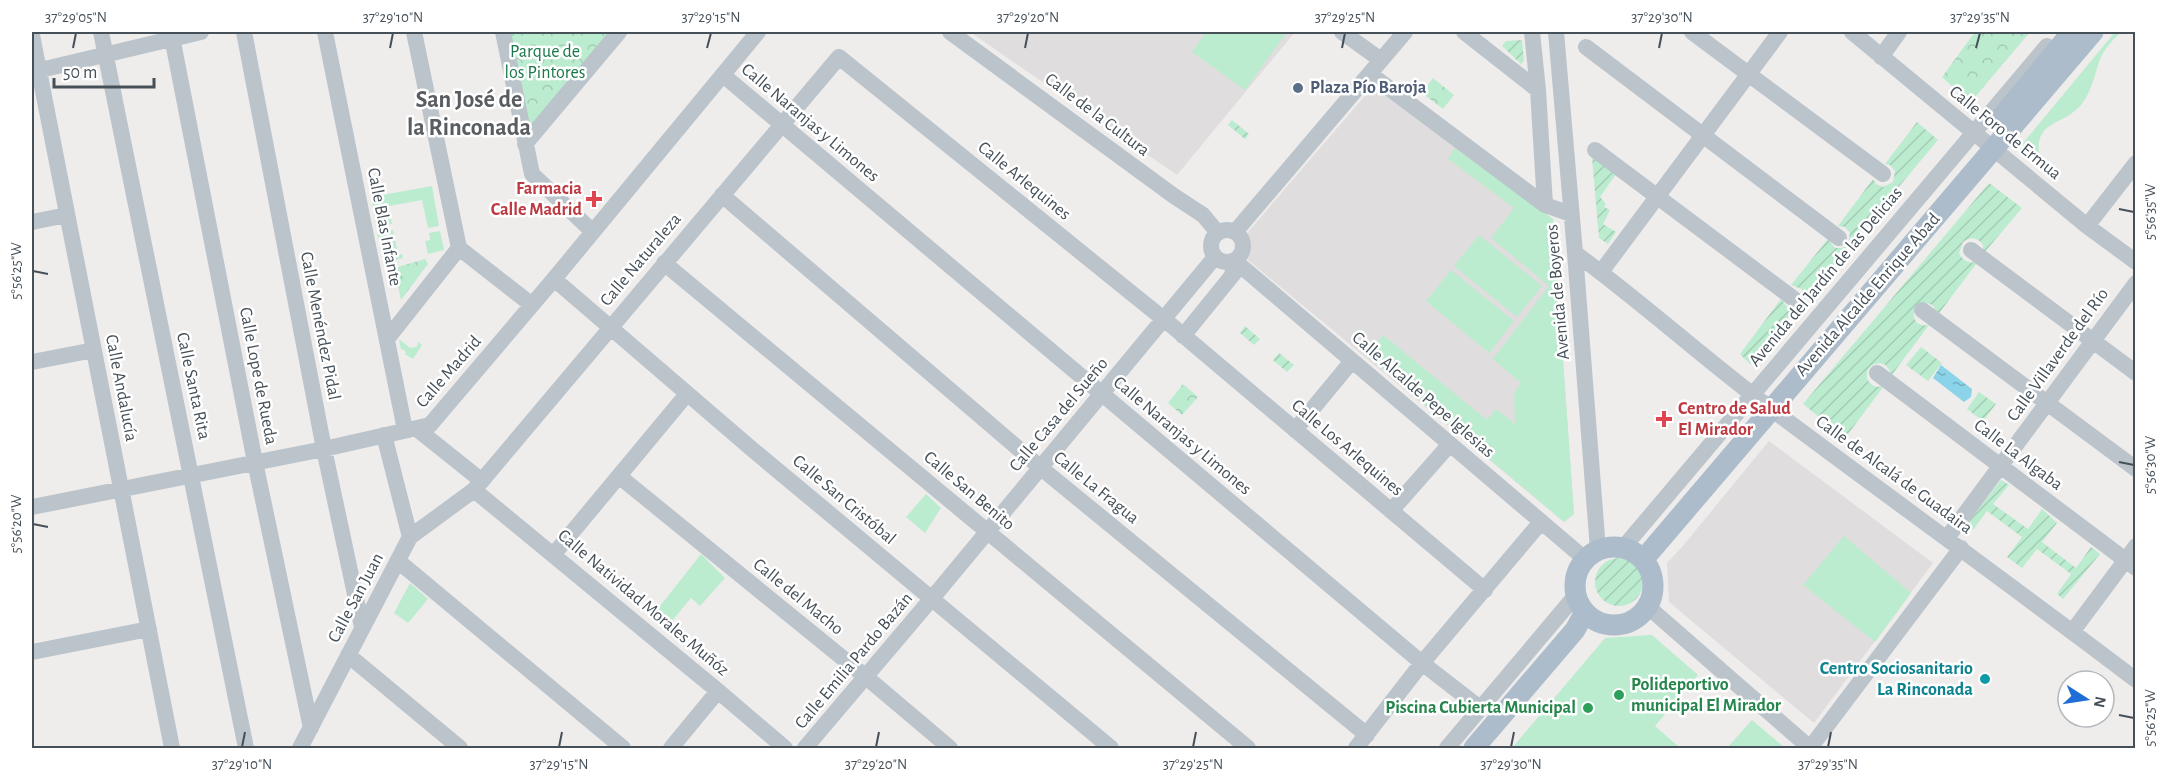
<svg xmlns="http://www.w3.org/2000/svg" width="2167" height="780" font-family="'Alegreya Sans',sans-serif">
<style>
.education{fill:#e0ddde}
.grass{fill:#bbeccf}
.park{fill:url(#park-crowns)}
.garden{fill:url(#garden-furrows)}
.water{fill:url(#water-ripples)}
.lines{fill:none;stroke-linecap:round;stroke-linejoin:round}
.minor{stroke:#bbc4cb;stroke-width:16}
.major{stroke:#adbccb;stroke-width:21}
.ticks{fill:none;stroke:#465059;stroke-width:2}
.service-dot{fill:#5c6f8a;stroke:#fff;stroke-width:2}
.health-dot{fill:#e0444e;stroke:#fff;stroke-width:2}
.culture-dot{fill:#0f9aa8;stroke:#fff;stroke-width:2}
.leisure-dot{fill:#2e9e5b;stroke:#fff;stroke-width:2}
.labels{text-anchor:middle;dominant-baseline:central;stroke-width:5;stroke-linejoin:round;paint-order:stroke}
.park-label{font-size:18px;fill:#1a7749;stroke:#fff}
.service-label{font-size:18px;font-weight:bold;fill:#4e5e75;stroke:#fff;text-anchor:start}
.street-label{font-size:18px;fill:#465059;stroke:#fff}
.health-label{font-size:18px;font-weight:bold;fill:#be3a42;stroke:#fff;text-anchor:end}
.culture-label{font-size:18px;font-weight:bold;fill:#0d838f;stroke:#fff;text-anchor:end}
.leisure-label{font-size:18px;font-weight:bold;fill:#27864d;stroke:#fff;text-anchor:start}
.district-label{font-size:24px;font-weight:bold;fill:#595d61;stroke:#fff}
.neatline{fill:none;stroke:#465059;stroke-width:2}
.ticks-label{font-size:15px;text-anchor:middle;fill:#465059}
</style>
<defs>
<pattern id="park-crowns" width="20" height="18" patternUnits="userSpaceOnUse" patternTransform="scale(1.5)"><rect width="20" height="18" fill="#bbeccf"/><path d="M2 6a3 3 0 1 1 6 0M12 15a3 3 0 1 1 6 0" fill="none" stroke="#a2ccb4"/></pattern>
<pattern id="garden-furrows" width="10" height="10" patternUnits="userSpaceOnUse" patternTransform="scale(1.5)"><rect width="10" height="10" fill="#bbeccf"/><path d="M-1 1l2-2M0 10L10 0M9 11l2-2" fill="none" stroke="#a2ccb4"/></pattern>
<pattern id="water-ripples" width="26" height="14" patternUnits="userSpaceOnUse" patternTransform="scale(1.5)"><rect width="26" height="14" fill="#8ad3e8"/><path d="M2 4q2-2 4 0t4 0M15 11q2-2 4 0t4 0" fill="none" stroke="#73aebf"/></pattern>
</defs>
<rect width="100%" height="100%" fill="#efecec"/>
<path class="education" d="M970 32H1295L1177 175Z
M1375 84 1553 219 1574 514 1564 522 1248 260 1250 249 1248 232Z
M1769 441 1933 563 1814 723 1669 602 1667 563 1682 547Z"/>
<path class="grass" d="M1206 32H1287L1245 90 1192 52Z
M2115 32H2121C2114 39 2105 48 2101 57 2094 74 2093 90 2081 105 2063 126 2035 120 2039 154L2038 156 2024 148 2021 150 2019 148Z
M1455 148 1553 219 1574 514 1564 522 1367 356 1383 335 1487 420 1496 409 1515 424 1514 393 1521 383 1493 359 1549 286 1491 238 1514 208 1448 159Z
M432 186 439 226 428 228 422 200 389 206 392 224 376 226 371 197Z
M393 230 398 254H402L403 258 384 263 377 232Z
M440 231 444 250 428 254 425 241 430 240 429 233Z
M1479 235 1542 286 1517 317 1454 266Z
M1451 270 1514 321 1489 353 1426 301Z
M399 339 410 348 417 347 418 342 422 345 413 359 405 354 406 352 403 349 401 350Z
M926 494 941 508 925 533 906 517Z
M1844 536 1911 593 1875 642 1803 585Z
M701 554 725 578 700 606 691 598 667 627 653 615Z
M410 583 428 599 408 623 394 613Z
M1652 635 1698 675 1655 726 1680 748H1512L1605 638Z
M1752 720 1785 748H1727Z"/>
<path class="park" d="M507 32H611L531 126H528Z
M1975 32H2030L1970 103 1942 77Z
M1433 78 1454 95 1443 109 1422 93Z
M425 259 428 264 401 300 394 268Z
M1183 384 1198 397 1182 415 1168 403Z"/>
<path class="garden" d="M1522 40 1524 61 1521 64 1502 46 1506 41Z
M1232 120 1249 134 1245 139 1228 125Z
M1917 122 1938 140 1804 300 1802 289 1791 285 1828 239 1835 248H1842L1848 244 1850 233 1845 227 1838 226 1873 179 1876 184 1883 187 1893 182 1895 171 1890 165 1885 164Z
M1592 158 1616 174 1600 197 1606 204 1604 207 1610 210 1603 224 1616 232 1608 244 1599 238Z
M1989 183 2022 208 1983 254V245C1978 237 1970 236 1963 242L1959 253C1963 262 1971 265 1979 260L1937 316 1934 307C1927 300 1922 304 1915 309 1911 320 1918 327 1929 325L1891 376C1887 351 1857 368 1870 383 1874 388 1879 387 1884 386L1845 438 1803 404Z
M1781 299 1788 308 1798 307 1750 364 1740 354Z
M1245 326 1260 339 1254 345 1240 333Z
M1921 347 1942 363 1928 381 1906 365Z
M1279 353 1294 365 1287 372 1273 360Z
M1979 392 1996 404 1983 421 1967 409Z
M2001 480 2009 485 1993 504 2028 529 2042 509 2057 523 2042 542 2076 568 2091 547 2100 554 2063 599 2057 594 2071 574 2037 549 2022 568 2007 557 2022 537 1987 511 1973 530 1965 526Z
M1595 582a24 24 0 1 1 48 0a24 24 0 1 1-48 0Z"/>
<path class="water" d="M1941 365 1972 389 1971 397 1964 402 1933 378Z"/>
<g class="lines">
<path class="minor" d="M101 32 246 748
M171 32 255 462 311 728
M244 32 324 449 362 627
M325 32 405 430
M414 32 459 248 532 305
M503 32 532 174 593 232
M950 32 1174 196 1203 215 1218 233
M1342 32 1381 60
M1464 32 1538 90
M1532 32 1538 90 1545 205
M1556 32 1575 253 1598 550
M1692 32 1883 174
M1852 32 2087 226 2136 262
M32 35 172 748
M1586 47 1839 238
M1881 57 1899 32
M32 72 201 32
M1370 74 1545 205 1571 214
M723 75 1422 663 1480 708
M525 144 619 32
M1595 150 1794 299
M722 195 1041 468 1367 735
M32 222 67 215
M2087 226 2136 163
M1211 246a16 16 0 1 1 32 0a16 16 0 1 1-32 0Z
M1235 232 1405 32
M1971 250 2136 373
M1575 253C1646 305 1711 365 1782 417 1900 505 2019 591 2136 680
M1235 261 1585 559
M664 263 1248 748
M1601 272 1780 32
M554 279 753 450 1111 748
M1922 310 2136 469
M1183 336 1235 272 1228 262
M387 339 459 248
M32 362 94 350
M1877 373 2136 568
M417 429 482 481
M1295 430 1352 361
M384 435 410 537
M620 477 866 677 950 748
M474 490 718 691 785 748
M32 507 324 449 430 425 554 279 758 32
M1391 511 1450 444
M1947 538 2136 283
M1623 548 2047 46
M554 554 687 394
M398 561 623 748
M1647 606 1810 748
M2072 632 2136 546
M32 652 149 629
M348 655 460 748
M300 748 410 537 474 490 839 57 1171 325 1485 590
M671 748 718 691
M805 748 939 590 1215 257
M1356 748 1422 663 1541 522
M1447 748 1576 595
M1810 748 1961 548"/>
<path class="major" d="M2000 119 2072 32
M1575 586a39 39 0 1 1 78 0a39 39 0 1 1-78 0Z
M1643 560 2093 32
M1474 748 1575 630 1585 612"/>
</g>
<path class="ticks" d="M73 48 76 33M390 48 393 33M707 48 711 33M1025 48 1028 33M1342 48 1345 33M1659 48 1662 33M1976 48 1980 33M2119 209 2134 212M33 271 48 274M2119 462 2134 465M33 524 48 527M2119 715 2134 718M242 747 245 732M559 747 562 732M876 747 879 732M1193 747 1196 732M1511 747 1514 732M1828 747 1831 732"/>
<circle class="service-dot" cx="1298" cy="88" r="6"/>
<g class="health-dot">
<path d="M591 190h6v6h6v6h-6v6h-6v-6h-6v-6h6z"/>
<path d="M1661 410h6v6h6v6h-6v6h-6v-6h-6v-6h6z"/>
</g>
<circle class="culture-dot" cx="1985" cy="679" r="6"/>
<g class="leisure-dot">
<circle cx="1619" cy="695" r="6"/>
<circle cx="1588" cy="708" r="6"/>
</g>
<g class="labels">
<g class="park-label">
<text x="545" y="52">Parque de<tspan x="545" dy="21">los Pintores</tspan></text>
</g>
<g class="service-label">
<text x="1310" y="88">Plaza Pío Baroja</text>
</g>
<g class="street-label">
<text transform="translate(1097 115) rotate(37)">Calle de la Cultura</text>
<text transform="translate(810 123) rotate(40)">Calle Naranjas y Limones</text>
<text transform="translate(2005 133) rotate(39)">Calle Foro de Ermua</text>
<text transform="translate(1024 181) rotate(39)">Calle Arlequines</text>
<text transform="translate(384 227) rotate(79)">Calle Blas Infante</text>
<text transform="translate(641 260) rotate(-50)">Calle Naturaleza</text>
<text transform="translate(1826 277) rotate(-50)">Avenida del Jardín de las Delicias</text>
<text transform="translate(1558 292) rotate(-95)">Avenida de Boyeros</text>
<text transform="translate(1868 295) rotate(-49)">Avenida Alcalde Enrique Abad</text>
<text transform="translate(320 326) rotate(79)">Calle Menéndez Pidal</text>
<text transform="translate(2058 355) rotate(-54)">Calle Villaverde del Río</text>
<text transform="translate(449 372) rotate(-49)">Calle Madrid</text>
<text transform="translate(258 376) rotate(79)">Calle Lope de Rueda</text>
<text transform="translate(193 386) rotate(78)">Calle Santa Rita</text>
<text transform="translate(121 388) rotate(79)">Calle Andalucía</text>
<text transform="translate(1423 395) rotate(41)">Calle Alcalde Pepe Iglesias</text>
<text transform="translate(1059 415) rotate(-50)">Calle Casa del Sueño</text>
<text transform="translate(1182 436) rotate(40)">Calle Naranjas y Limones</text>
<text transform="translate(1347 448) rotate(40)">Calle Los Arlequines</text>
<text transform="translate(2018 455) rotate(37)">Calle La Algaba</text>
<text transform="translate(1894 475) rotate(36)">Calle de Alcalá de Guadaira</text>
<text transform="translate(1096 488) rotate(39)">Calle La Fragua</text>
<text transform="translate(969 491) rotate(40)">Calle San Benito</text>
<text transform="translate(844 500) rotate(40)">Calle San Cristóbal</text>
<text transform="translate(798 597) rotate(39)">Calle del Macho</text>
<text transform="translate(356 598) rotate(-62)">Calle San Juan</text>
<text transform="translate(643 603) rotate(40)">Calle Natividad Morales Muñóz</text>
<text transform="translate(854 661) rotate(-50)">Calle Emilia Pardo Bazán</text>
</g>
<g class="health-label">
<text x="582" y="189">Farmacia<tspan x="582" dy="21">Calle Madrid</tspan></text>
<text x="1678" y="409" text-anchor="start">Centro de Salud<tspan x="1678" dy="21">El Mirador</tspan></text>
</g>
<g class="culture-label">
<text x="1973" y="669">Centro Sociosanitario<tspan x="1973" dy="21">La Rinconada</tspan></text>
</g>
<g class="leisure-label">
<text x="1631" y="685">Polideportivo<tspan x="1631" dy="21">municipal El Mirador</tspan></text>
<text x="1576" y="708" text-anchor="end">Piscina Cubierta Municipal</text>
</g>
<g class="district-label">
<text x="469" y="100">San José de<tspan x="469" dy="28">la Rinconada</tspan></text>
</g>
</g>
<rect width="2167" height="780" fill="none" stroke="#ffffff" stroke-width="66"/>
<g transform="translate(2086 699) rotate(102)"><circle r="28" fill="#ffffff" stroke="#b5b9bd" stroke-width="1.5"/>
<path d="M0-4.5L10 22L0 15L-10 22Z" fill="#1f6dd6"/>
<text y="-9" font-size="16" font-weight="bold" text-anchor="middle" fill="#465059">N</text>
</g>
<path d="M54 78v9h100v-9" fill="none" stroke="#465059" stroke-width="3"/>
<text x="63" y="78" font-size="18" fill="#465059" stroke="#ffffff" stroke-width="4.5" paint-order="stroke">50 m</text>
<rect x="33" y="33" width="2101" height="714" class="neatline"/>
<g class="ticks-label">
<text x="76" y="22">37°29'05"N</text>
<text x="393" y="22">37°29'10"N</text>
<text x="711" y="22">37°29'15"N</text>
<text x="1028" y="22">37°29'20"N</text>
<text x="1345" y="22">37°29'25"N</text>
<text x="1662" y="22">37°29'30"N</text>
<text x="1980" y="22">37°29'35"N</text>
<text transform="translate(2150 212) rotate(-90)" y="5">5°56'35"W</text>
<text transform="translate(16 271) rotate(-90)" y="5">5°56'25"W</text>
<text transform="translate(2150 465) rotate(-90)" y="5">5°56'30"W</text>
<text transform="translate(16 524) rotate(-90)" y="5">5°56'20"W</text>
<text transform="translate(2150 718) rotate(-90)" y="5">5°56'25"W</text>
<text x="242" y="769">37°29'10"N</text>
<text x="559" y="769">37°29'15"N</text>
<text x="876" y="769">37°29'20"N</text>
<text x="1193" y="769">37°29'25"N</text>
<text x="1511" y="769">37°29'30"N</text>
<text x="1828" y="769">37°29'35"N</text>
</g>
</svg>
